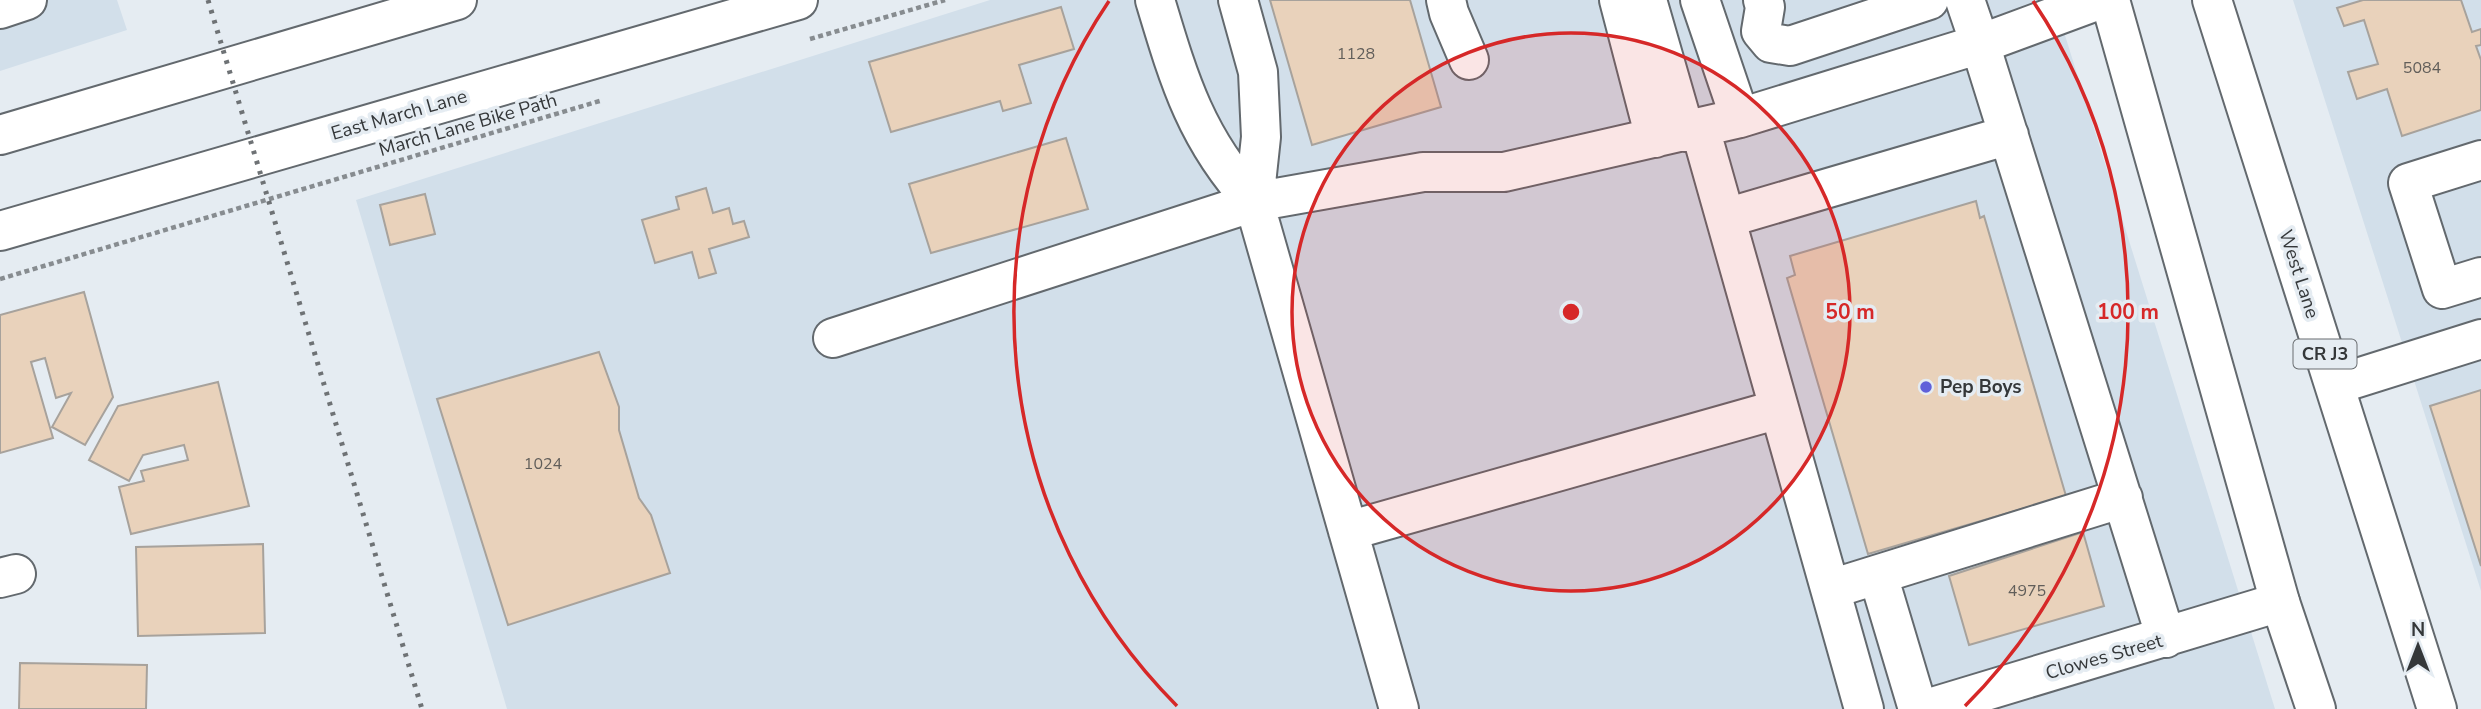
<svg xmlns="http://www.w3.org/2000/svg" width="2481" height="709" font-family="'Nunito Sans',sans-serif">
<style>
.built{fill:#d2dfea}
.building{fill:#e9d2bb;stroke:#a7a29c;stroke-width:2}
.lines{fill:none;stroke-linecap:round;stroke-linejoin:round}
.minor-casing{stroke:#63696e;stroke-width:42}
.major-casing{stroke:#63696e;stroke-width:42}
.path{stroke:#878c90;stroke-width:4.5;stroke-dasharray:5 3.5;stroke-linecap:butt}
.minor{stroke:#fff;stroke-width:38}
.major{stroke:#fff;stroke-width:38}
.rail{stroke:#6e7275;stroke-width:5;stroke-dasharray:3.5 7;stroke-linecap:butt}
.ring{fill:none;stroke:#d62828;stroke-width:3.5}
.poi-dot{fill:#6060d9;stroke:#e5ecf2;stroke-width:2.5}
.labels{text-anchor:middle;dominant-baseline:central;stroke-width:7;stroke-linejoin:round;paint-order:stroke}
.number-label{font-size:16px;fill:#615e5a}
.shield{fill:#e5ecf2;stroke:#696d70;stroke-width:2}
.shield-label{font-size:18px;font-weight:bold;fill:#343739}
.street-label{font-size:19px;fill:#343739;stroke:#e5ecf2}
.poi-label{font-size:19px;font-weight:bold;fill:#343739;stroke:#e5ecf2;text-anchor:start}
.centre{fill:#d62828;stroke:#e5ecf2;stroke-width:3.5}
.ring-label{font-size:21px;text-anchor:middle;font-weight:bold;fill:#d62828;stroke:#e5ecf2;stroke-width:7;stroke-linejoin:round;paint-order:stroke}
</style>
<rect width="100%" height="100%" fill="#e5ecf2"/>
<path class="built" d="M0 0H117L127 30 0 71Z
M990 0H2054L2275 709H507L356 200Z
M2293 0H2481V591Z"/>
<path class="building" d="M1270 0H1410L1441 107 1312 145Z
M2363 0H2461L2472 32 2481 29V45L2476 46 2481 60V110L2402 136 2387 89 2357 99 2348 72 2378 64 2364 20 2344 26 2337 8Z
M1061 7 1074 49 1019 65 1031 103 1003 111 1000 101 891 132 869 62Z
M1066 138 1088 209 931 253 909 184Z
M706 188 713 213 729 208 733 224 744 221 749 237 709 249 716 273 699 278 692 252 655 263 642 220 679 209 676 197Z
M425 194 435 234 390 245 380 205Z
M1976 201 1980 218 1984 216 2066 496 1868 554 1787 278 1795 275 1790 256Z
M84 292 113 397 85 445 52 427 71 393 56 398 45 358 31 362 53 438 0 453V315Z
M599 352 619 407V430L639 498 651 515 670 573 508 625 437 399Z
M218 382 249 506 131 534 119 487 144 481 141 471 188 460 184 445 143 455 129 481 89 460 118 406Z
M2481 390V566L2430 406Z
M2083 532 2104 606 1969 645 1949 576Z
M263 544 265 633 138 636 136 547Z
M20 663 147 665 146 709H19Z"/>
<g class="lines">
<defs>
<path id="minor" d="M1155 0C1179 80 1196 139 1254 202
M1238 0 1258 72 1261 137 1254 202 1399 709
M1446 0 1449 13 1469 60
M1619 0 1655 138
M1647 0 1685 132
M1700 0 1740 118 1980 44 2099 0
M1763 0 1765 7 1761 31 1771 43 1790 46 1929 0
M1965 0 1980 44 2166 638
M0 9 27 0
M1700 128 1864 709
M2481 160 2408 183 2442 289 2481 277
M1726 218 2009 135
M833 338 1254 202 1423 172H1504L1740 118
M2335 385 2481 339
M1348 531 1779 409
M1878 575 1918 709
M0 578 16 574
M1831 589 2123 498
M1926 709 2280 602"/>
<path id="major" d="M2110 0 2280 602 2316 709
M2212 0 2437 709
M0 135 457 0
M0 231 798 0"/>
</defs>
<use href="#minor" class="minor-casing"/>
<use href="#major" class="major-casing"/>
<path class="path" d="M810 39 945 0
M0 279 603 100"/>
<use href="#minor" class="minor"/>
<use href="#major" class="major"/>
<path class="rail" d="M208 0 422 709"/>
</g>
<circle cx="1571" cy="312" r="279" fill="#d62828" fill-opacity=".12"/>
<g class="ring">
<circle cx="1571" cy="312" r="279"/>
<path d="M1177 706A557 557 0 0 1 1109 1M2033 1A557 557 0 0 1 1965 706"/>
</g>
<circle class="poi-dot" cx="1926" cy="387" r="7"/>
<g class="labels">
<g class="number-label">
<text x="1356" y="54">1128</text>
<text x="2422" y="68">5084</text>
<text x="543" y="464">1024</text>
<text x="2027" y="591">4975</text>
</g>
<rect class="shield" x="2293.5" y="339.5" width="63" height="29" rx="5"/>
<g class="shield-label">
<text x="2325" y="354">CR J3</text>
</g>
<g class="street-label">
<text transform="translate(399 115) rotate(-16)">East March Lane</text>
<text transform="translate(468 125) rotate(-16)">March Lane Bike Path</text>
<text transform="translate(2299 274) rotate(72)">West Lane</text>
<text transform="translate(2104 657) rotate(-16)">Clowes Street</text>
</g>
<g class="poi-label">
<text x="1940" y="387">Pep Boys</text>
</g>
</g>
<circle cx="1571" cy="312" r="10" class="centre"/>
<g class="ring-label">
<text x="1850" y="319">50 m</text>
<text x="2128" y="319">100 m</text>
</g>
<g transform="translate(2418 646)" stroke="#e5ecf2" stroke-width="5" paint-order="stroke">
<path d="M0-5L12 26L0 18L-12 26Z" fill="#343739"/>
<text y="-10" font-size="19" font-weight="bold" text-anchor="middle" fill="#343739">N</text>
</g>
</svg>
